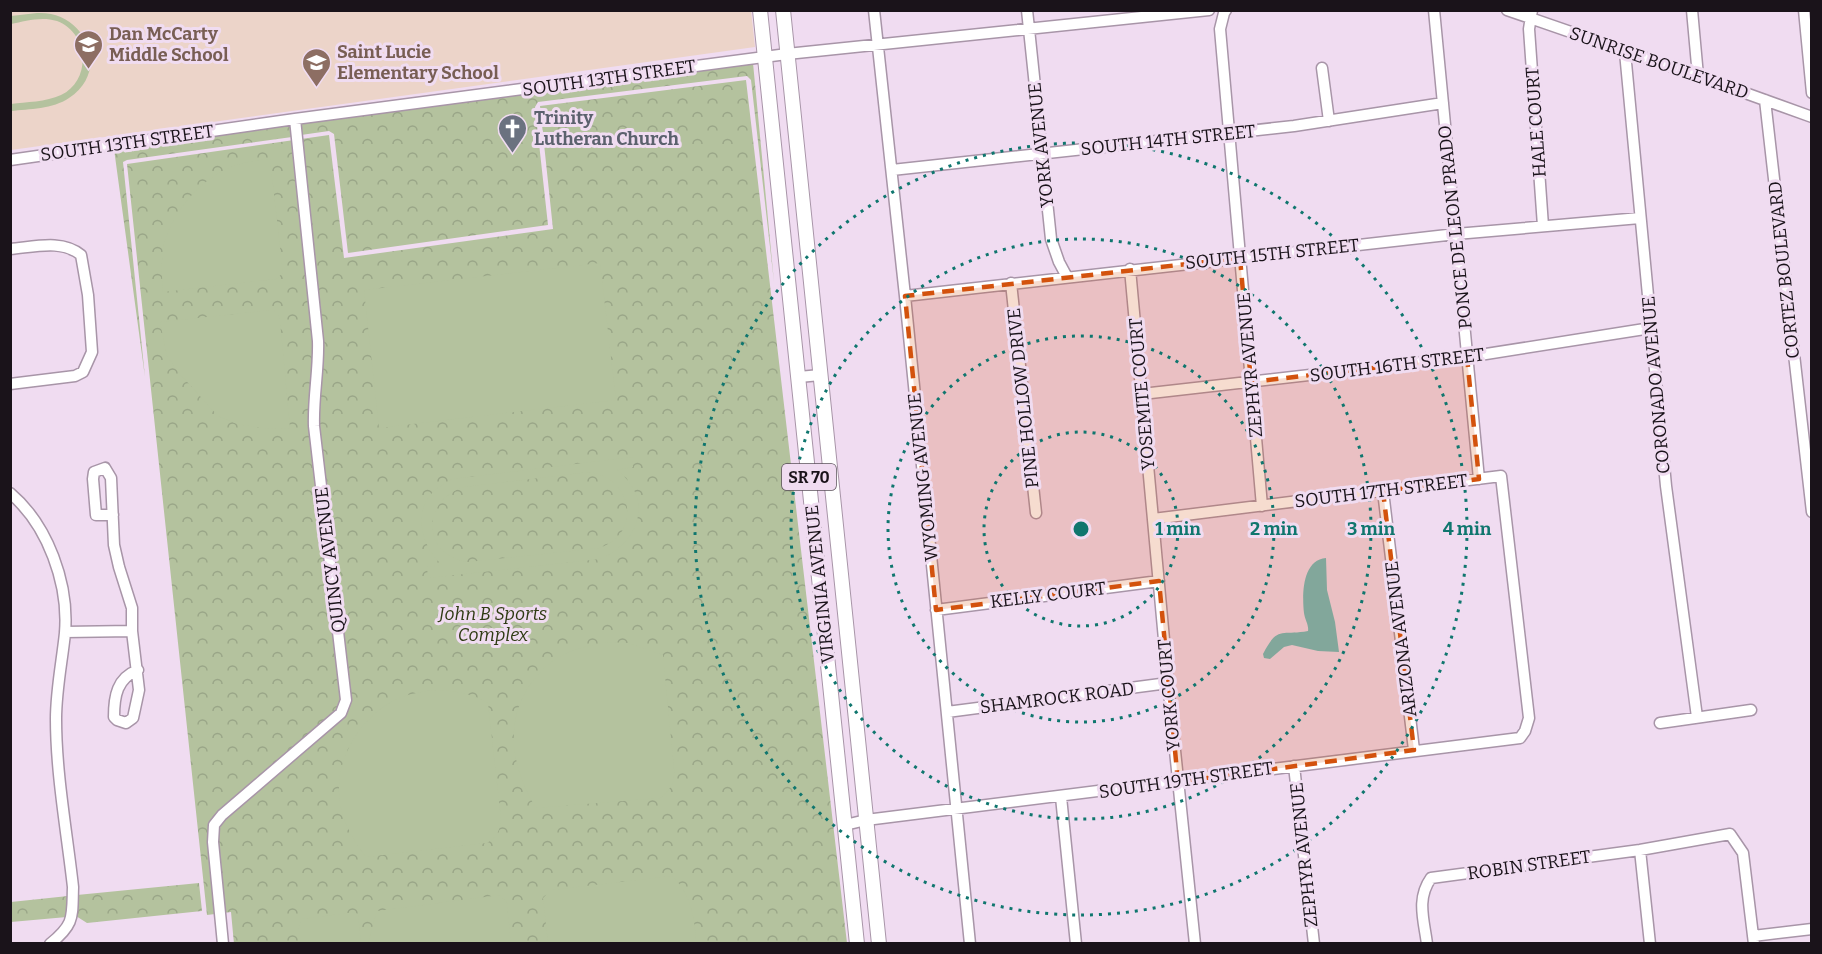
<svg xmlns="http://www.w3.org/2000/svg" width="1822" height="954" font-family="Bitter,serif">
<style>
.education{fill:#ecd4c9}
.forest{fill:url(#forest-crowns)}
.pitch{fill:#b4c29e;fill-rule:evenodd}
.water{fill:#6fbdbe}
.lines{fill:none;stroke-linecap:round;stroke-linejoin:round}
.minor-casing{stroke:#a895a8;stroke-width:13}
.major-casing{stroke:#a895a8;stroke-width:16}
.minor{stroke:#fff;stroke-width:10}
.major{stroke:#fff;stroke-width:14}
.marked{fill:#d3520d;fill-opacity:0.2;stroke:#d3520d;stroke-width:4.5;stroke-dasharray:12 8;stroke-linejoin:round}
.ring{fill:none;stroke:#0f766e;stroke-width:3;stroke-dasharray:3 6}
.labels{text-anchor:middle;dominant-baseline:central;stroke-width:6;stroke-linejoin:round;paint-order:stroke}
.shield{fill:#f0dcf1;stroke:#5a4f5a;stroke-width:1.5}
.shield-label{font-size:16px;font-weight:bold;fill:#1a131a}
.education-label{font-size:18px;font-weight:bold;fill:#785e54;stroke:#f0dcf1;text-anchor:start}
.street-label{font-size:18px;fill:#1a131a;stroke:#f0dcf1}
.worship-label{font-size:18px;font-weight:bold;fill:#5b616d;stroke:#f0dcf1;text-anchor:start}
.park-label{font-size:18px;font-style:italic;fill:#2e3a12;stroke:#f0dcf1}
.centre{fill:#0f766e;stroke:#f0dcf1;stroke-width:3}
.ring-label{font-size:18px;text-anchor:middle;font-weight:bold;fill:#0f766e;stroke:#f0dcf1;stroke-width:6;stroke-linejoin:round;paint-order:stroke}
</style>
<defs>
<pattern id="forest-crowns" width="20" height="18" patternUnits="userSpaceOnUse" patternTransform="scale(1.5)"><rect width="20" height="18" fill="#b4c29e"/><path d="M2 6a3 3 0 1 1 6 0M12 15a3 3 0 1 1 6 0" fill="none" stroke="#9aa688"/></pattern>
</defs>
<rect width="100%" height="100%" fill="#f0dcf1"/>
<path class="education" d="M751 10 755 47 11 150 10 11Z"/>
<path class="forest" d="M753 63 774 282 751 80 747 76 538 102 535 107 548 225 348 253 334 134 329 131 301 135 300 123Z
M746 80 847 943 234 944 231 912 207 915 127 164 329 135 344 258 553 229 540 106Z
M291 124 292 137 127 160 123 162 145 377 114 149Z
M199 883 202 911 87 923 76 916 77 895Z
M68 896 67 917 11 922V902Z"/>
<path class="pitch" d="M37 13C85 10 112 70 69 98 53 109 29 109 11 111V104C26 102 46 102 61 95 92 80 89 33 57 21 42 16 25 21 11 24V16Z
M270 159 283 273 276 279 163 292C162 277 161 264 163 249 169 216 198 181 229 168 242 162 257 160 270 159Z
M600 263 616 400 379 428 364 290Z
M272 310 277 312 280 321 290 428 267 429 237 424 218 416 179 373 167 356 160 322Z
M632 457 633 467 617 470C654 498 640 543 600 559L428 578 427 567 442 565C422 547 413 514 432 493 437 487 446 483 452 479ZM589 472C633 478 643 533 599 548L468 562C422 556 420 501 464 487Z
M608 642 628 643 663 655 674 769C675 783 671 789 660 798L536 808C507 761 502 705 548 665 565 650 587 646 608 642Z
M433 690C453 690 470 693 488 703L501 819C500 831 497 837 487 843L366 857C352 839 340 817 339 793 337 755 363 715 397 699 408 694 420 692 433 690Z
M672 876C691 894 695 918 696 943H548L543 898 551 890Z
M500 895 507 903 511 943H368L377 911Z
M355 912 358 915 361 943H298V931L302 919Z"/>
<path class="water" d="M1326 558 1327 590 1335 622 1339 652 1318 651 1292 645 1284 647 1270 659 1264 658 1263 654C1278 625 1281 636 1308 631 1309 625 1305 620 1304 613 1302 595 1302 560 1326 558Z"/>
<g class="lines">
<defs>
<path id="minor" d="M874 10 905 296 970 944
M1027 10 1051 239 1059 262 1067 277
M1226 10 1224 13 1220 29 1262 506
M1434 10 1479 479
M1507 10 1698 76 1812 117
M1532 10 1529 29 1543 226
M1692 10 1698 76
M1804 10 1812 93
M1625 52 1666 486 1697 717
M1322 68 1329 121
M1765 100 1812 512
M10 160 295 119 787 54 1209 10
M892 170 1294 126 1443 103
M10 249C34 247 62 239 81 255L88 295 92 352 83 372 75 376 10 384
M1130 269 1168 683 1195 944
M1011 283 1036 513
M905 296 1456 234 1640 218
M799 377 820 375
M1142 394 1467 357 1651 328
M1383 491 1414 750
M10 493C48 525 69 584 65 633 62 662 56 690 56 719 56 774 67 833 73 887 72 917 75 924 50 944
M113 515H96L93 479 94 472 105 468 111 478 114 545 119 567 132 608V631L139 690 133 718 126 723 117 720 114 717C114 696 117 678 138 670
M936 610 1159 581
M65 632 132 631
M947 712 1168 683
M1660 723 1751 710
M1294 766 1314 944
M1061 797 1076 944
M845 825 866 820 1520 738 1525 731 1529 718 1501 476 1153 519
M1640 850 1650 944
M1753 936 1812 929
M223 944 213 842 214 825 222 815 341 713 346 700 314 426C313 397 319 369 318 341L295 119
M1427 944C1424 920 1416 899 1431 878L1640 850 1730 834 1743 853 1754 944"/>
<path id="major" d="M760 10 857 944
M783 10 879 944"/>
</defs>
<use href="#minor" class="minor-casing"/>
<use href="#major" class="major-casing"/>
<use href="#minor" class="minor"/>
<use href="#major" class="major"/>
</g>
<path class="marked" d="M1240 258 1251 382 1467 357 1479 479 1383 491 1414 750 1178 782 1159 581 936 610 905 296Z"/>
<g class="ring">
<circle cx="1081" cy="529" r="97"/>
<circle cx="1081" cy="529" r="193"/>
<circle cx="1081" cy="529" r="290"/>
<circle cx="1081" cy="529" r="386"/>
</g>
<defs>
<symbol id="school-pin" viewBox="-11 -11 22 30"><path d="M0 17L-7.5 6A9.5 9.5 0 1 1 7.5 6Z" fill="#8d6e63" stroke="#f0dcf1"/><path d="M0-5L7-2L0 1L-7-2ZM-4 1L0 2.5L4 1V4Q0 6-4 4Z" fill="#fff"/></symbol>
<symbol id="church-pin" viewBox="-11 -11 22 30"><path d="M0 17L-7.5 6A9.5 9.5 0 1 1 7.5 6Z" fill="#6b7280" stroke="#f0dcf1"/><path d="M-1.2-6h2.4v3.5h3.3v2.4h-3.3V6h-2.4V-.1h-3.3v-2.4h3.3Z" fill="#fff"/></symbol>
</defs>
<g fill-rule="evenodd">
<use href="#school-pin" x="72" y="28" width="33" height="45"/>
<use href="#school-pin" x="300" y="46" width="33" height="45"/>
<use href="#church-pin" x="496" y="112" width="33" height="45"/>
</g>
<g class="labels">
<rect class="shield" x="782" y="464" width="54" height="26" rx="4.5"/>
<g class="shield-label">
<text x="809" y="477">SR 70</text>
</g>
<g class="education-label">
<text x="109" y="34">Dan McCarty<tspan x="109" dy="21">Middle School</tspan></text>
<text x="337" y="52">Saint Lucie<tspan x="337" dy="21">Elementary School</tspan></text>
</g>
<g class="street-label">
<text transform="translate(1659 63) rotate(19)">SUNRISE BOULEVARD</text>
<text transform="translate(609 78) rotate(-8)">SOUTH 13TH STREET</text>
<text transform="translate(1536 122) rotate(-94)">HALE COURT</text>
<text transform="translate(1168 140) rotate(-6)">SOUTH 14TH STREET</text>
<text transform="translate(127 143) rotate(-8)">SOUTH 13TH STREET</text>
<text transform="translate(1041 145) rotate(-96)">YORK AVENUE</text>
<text transform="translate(1455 227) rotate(-96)">PONCE DE LEON PRADO</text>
<text transform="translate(1272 254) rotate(-6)">SOUTH 15TH STREET</text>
<text transform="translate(1784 270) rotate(-96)">CORTEZ BOULEVARD</text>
<text transform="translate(1250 365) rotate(-95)">ZEPHYR AVENUE</text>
<text transform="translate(1397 365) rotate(-7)">SOUTH 16TH STREET</text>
<text transform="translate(1656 385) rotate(-95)">CORONADO AVENUE</text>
<text transform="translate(1142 394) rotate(-95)">YOSEMITE COURT</text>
<text transform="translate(1023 398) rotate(-96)">PINE HOLLOW DRIVE</text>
<text transform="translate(923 477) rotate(-96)">WYOMING AVENUE</text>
<text transform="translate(1381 491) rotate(-7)">SOUTH 17TH STREET</text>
<text transform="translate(330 560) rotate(-97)">QUINCY AVENUE</text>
<text transform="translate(820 584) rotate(-96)">VIRGINIA AVENUE</text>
<text transform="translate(1048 595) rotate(-7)">KELLY COURT</text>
<text transform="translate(1401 639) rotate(-97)">ARIZONA AVENUE</text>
<text transform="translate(1169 695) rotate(-95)">YORK COURT</text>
<text transform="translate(1057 698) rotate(-7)">SHAMROCK ROAD</text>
<text transform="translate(1186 780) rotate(-8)">SOUTH 19TH STREET</text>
<text transform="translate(1304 855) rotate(-96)">ZEPHYR AVENUE</text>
<text transform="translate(1529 865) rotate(-8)">ROBIN STREET</text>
</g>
<g class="worship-label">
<text x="534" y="118">Trinity<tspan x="534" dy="21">Lutheran Church</tspan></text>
</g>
<g class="park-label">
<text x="493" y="614">John B Sports<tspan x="493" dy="21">Complex</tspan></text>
</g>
</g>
<circle cx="1081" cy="529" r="9" class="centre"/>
<g class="ring-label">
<text x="1178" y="535">1 min</text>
<text x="1274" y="535">2 min</text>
<text x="1371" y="535">3 min</text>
<text x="1467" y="535">4 min</text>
</g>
<rect width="1822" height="954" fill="none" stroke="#1a131a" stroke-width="24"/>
</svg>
